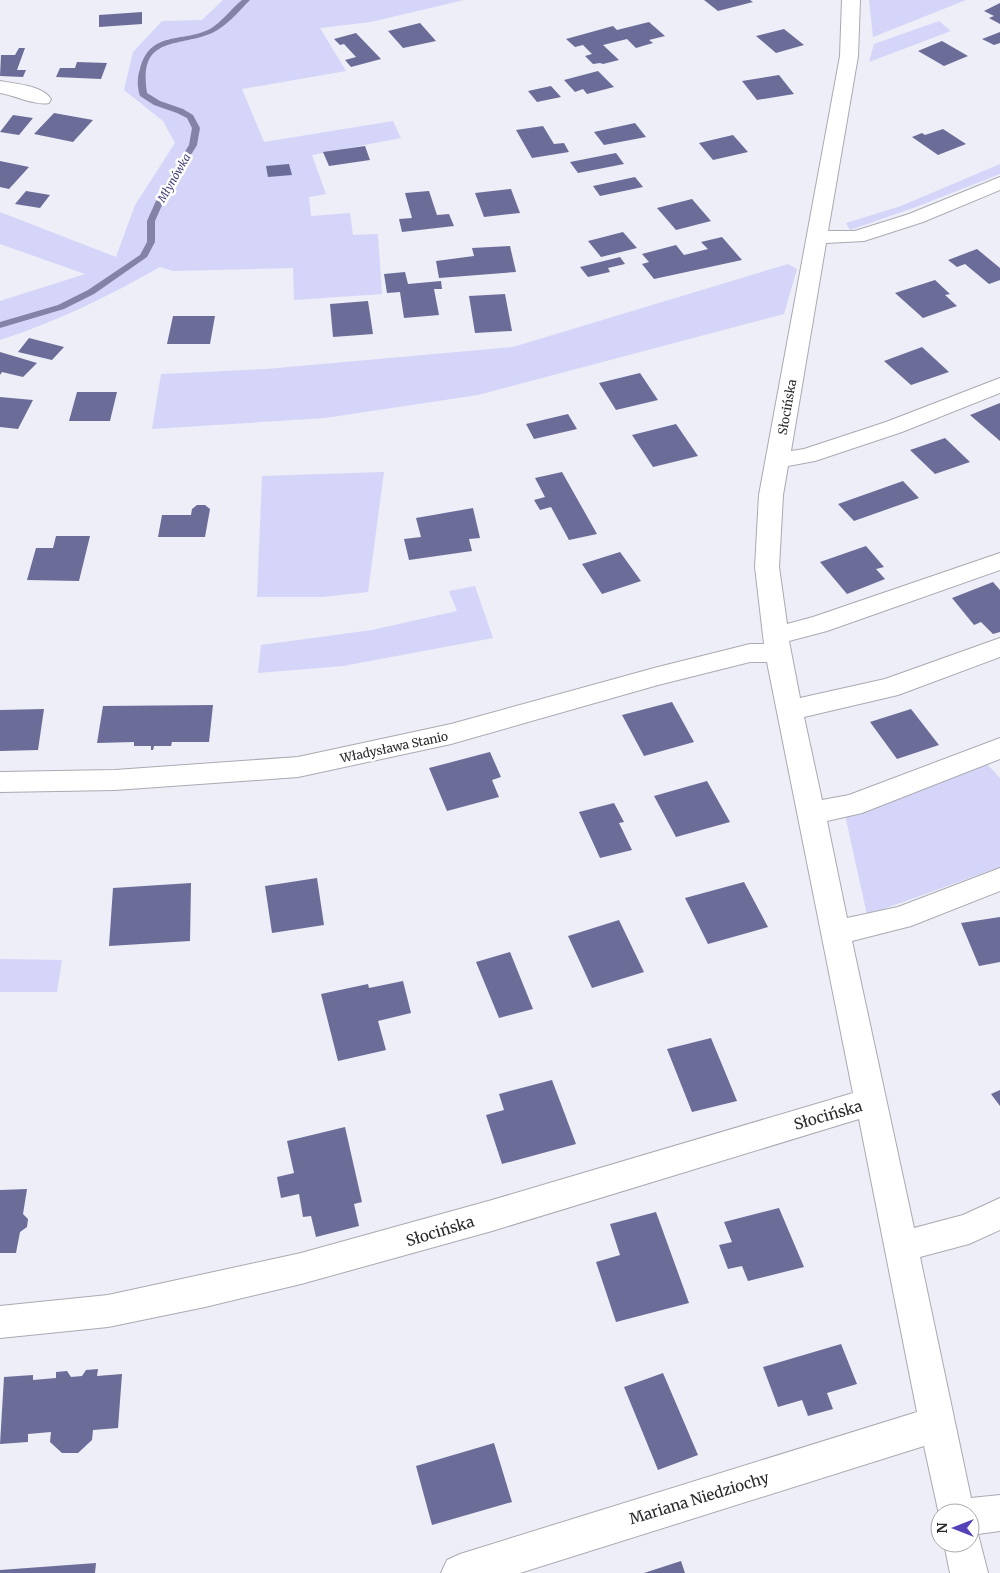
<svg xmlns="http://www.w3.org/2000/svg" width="1000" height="1573" font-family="Merriweather,serif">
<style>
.green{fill:#d4d5f8}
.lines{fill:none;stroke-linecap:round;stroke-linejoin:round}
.stream{fill:#8283a5;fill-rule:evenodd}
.building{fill:#6c6c99}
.minor-casing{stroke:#a9aab2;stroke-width:2}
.minor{fill:#fff;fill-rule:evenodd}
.labels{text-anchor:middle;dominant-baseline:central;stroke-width:5;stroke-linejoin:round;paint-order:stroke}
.far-water-label{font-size:11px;font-style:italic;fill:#403b77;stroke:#fff}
.street-label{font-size:12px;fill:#29292c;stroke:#fff}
.near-street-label{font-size:15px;fill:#29292c;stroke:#fff}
</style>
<rect width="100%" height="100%" fill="#edeef7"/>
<path class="green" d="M223 0H464L371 22 320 28 346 71 242 89 264 142 393 121 401 138 312 155 326 194 309 197 311 216 350 213 353 235 378 234 382 294 294 300 293 268 173 271 160 267C107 297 58 321 0 340V301L85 274 0 244V212L116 257 135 205 175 143 163 121 124 90 133 52 162 21 202 20Z
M869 0H966L873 37Z
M939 21 951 31 869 62 874 44Z
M1000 164V174L916 207 850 230 846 223 901 206Z
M788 264 797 269 784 314 478 395 325 418 152 429 161 374 266 369 513 347Z
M384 472 368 592 322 597H257L262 476Z
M475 586 493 638 343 666 258 673 261 645 372 630 457 611 449 591Z
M986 763 1000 778V867L867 915 845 815Z
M0 959 62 960 57 992H0Z"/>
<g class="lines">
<path class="stream" d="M242 0H250C239 11 226 27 212 33 177 48 138 35 147 93L160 101 183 109 193 115 200 128 197 145 167 194 155 221V242L147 257 94 294 64 309 0 328V322L58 305 88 290 140 255 147 242V221L159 194 189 145 192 128 187 118 177 113 154 105 140 96C137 87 137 77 140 69 150 30 182 43 210 29 222 22 231 9 242 0Z"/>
</g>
<path class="building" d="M704 0H750L753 2 718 11Z
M1000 3V24L989 18 994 16 984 11Z
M142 12V24L99 27V15Z
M649 22 665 36 649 40 653 43 636 48 627 39 603 45 619 60 603 64 600 63 593 64 585 56 592 54 583 45 575 47 566 39 613 26 617 30Z
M420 23 436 41 403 48 388 31Z
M784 29 804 45 776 53 756 36Z
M1000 32V43L994 45 982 39Z
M356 33 381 59 351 67 345 60 356 57 344 44 340 45 334 39Z
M942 41 968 56 944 66 918 51Z
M19 48H25L17 70H26L23 77 0 76 1 55H15Z
M77 62 107 63 101 79 56 77 60 68H75Z
M598 71 614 87 587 94 583 89 575 92 564 80Z
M779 75 794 94 757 100 742 81Z
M551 86 561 97 537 102 528 91Z
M54 113 93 120 73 142 34 134Z
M13 115 33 118 19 135 0 132Z
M635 123 646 137 604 145 594 132Z
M543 126 554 144 564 143 569 152 532 158 516 130Z
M943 129 966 144 938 155 912 137 922 133 925 135Z
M733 135 748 152 713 160 699 143Z
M365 146 370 160 329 166 323 152Z
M616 153 624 164 578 173 570 162Z
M0 161 29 167 9 189 0 187Z
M289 164 292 175 268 177 266 166Z
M635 177 643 187 600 196 593 186Z
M511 189 520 213 484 217 475 193Z
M26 191 50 195 40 208 15 204Z
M429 191 437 215 449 214 454 226 402 232 399 219 412 218 405 193Z
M692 199 711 221 676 230 657 208Z
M623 232 637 248 601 257 588 241Z
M722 237 742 260 654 279 642 264 649 262 642 254 676 245 684 255 708 249 701 242Z
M510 246 516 272 439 278 436 261 474 256 472 248Z
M977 249 1000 268V280L989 284 965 264 957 267 948 260Z
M620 257 625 264 608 268 610 272 588 277 580 267Z
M405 272 408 284 441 281 442 289H434L439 315 404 318 400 292 387 293 384 274Z
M935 280 950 294 945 295 957 306 923 318 895 293Z
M505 294 512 331 475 333 469 296Z
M368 301 373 334 333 337 330 304Z
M173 316H215L210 344H167Z
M29 338 64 347 52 360 18 352Z
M922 347 949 372 911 385 884 361Z
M0 352 37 363 23 377 2 372 0 375Z
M640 373 658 400 616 410 599 383Z
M77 392H117L110 421H69Z
M0 397 33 400 18 429 0 427Z
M1000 403V441L970 415Z
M568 414 577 429 534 439 526 424Z
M676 424 698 456 653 467 632 435Z
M945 438 970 462 935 474 910 450Z
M562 472 597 534 569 540 551 507 540 510 534 500 545 497 535 478Z
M903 481 919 498 854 521 838 504Z
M197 505H205L210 509 205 537H158L162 515H191L192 509Z
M473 508 480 538 469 539 472 551 409 560 404 539 421 537 416 518Z
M56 536H90L79 581 27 580 36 548H53Z
M866 546 884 567 876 569 885 579 847 594 820 562Z
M620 552 641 581 602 594 582 564Z
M993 582 1000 590V632L993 634 981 622 974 625 952 598Z
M672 702 694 742 644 756 622 715Z
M213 705 209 742H172L171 746H154L153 750H151V746H134V742L97 743 103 706Z
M44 709 38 750 0 751V710Z
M911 709 939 745 897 759 870 722Z
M490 752 501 777 492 780 499 797 447 811 429 768Z
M707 781 730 822 676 837 654 796Z
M614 803 624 822 619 823 632 850 600 858 579 812Z
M317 878 324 925 272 933 265 886Z
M744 882 768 927 708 944 685 898Z
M191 883 190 941 109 946 113 888Z
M1000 917V962L979 966 961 923Z
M619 920 644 972 592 988 568 936Z
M510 952 533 1009 499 1018 476 962Z
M403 981 411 1013 378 1021 386 1050 338 1061 321 994 368 984 369 988Z
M711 1038 737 1101 692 1112 667 1049Z
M552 1080 576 1144 502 1164 486 1115 504 1110 499 1094Z
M1000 1090V1106L991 1094Z
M345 1127 362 1202 354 1204 359 1226 316 1237 311 1216 303 1217 299 1194 281 1198 277 1177 294 1173 287 1141Z
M27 1189 23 1214 28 1219 27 1227 20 1232 16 1253H0V1190Z
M779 1208 804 1267 748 1281 742 1266 728 1269 719 1245 732 1242 724 1222Z
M656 1212 689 1303 616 1322 596 1262 620 1255 610 1224Z
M841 1344 857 1384 827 1393 833 1409 808 1416 802 1400 778 1407 763 1367Z
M98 1369 97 1376 122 1374 118 1428 93 1430 92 1440 78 1453H62L50 1442 51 1432 28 1434V1442L0 1444 4 1377 33 1375V1380L56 1378V1372L67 1371 71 1377 82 1376 86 1370Z
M663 1373 698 1455 658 1470 624 1387Z
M494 1443 512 1502 432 1525 416 1466Z
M681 1561 685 1573H644Z
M96 1563 95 1573H0V1570Z"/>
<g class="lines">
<defs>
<path id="minor" d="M842 0H860L858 56 828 231H855L909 214 1000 177V190L923 222 864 241 826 243 791 451 804 449 886 422 1000 378V393L902 432 815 461 788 466 783 495 779 567 787 624 813 617 1000 553V570L827 631 789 641 800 698 885 679 1000 638V657L898 695 804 717 822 800 849 795 1000 738V759L862 813 827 821 847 918 898 907 1000 868V891L911 926 852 941 914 1228 963 1215 1000 1198V1230L969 1244 920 1257 971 1498 1000 1495V1531L978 1534 988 1573H950L944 1543H970V1513H940V1519L924 1446 520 1573H441L447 1560 460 1554 917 1412 859 1119 492 1231 301 1284 205 1307 108 1327 0 1338V1306L108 1295 301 1253 492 1200 853 1093 767 662H750L658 685 451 744 298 777 115 790 0 792V772L115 770 298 757 451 724 658 667 750 644H764L755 567 759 495 840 56Z
M0 81C15 84 42 85 51 99L49 103C36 106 14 95 0 93Z"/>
</defs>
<use href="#minor" class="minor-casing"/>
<use href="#minor" class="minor"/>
</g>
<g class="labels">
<g class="far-water-label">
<text transform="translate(174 178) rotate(-60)">Młynówka</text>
</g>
<g class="street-label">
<text transform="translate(787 407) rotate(-80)">Słocińska</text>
<text transform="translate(394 747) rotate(-12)">Władysława Stanio</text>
</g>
<g class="near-street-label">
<text transform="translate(828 1115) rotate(-16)">Słocińska</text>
<text transform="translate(440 1231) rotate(-17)">Słocińska</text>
<text transform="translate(699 1498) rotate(-17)">Mariana Niedziochy</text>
</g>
</g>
<g transform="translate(955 1528) rotate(270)"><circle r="24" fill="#ffffff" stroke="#a9a9ab"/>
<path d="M0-4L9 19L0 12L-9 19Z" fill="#5442b9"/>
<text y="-8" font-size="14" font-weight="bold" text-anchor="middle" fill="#29292c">N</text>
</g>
</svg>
